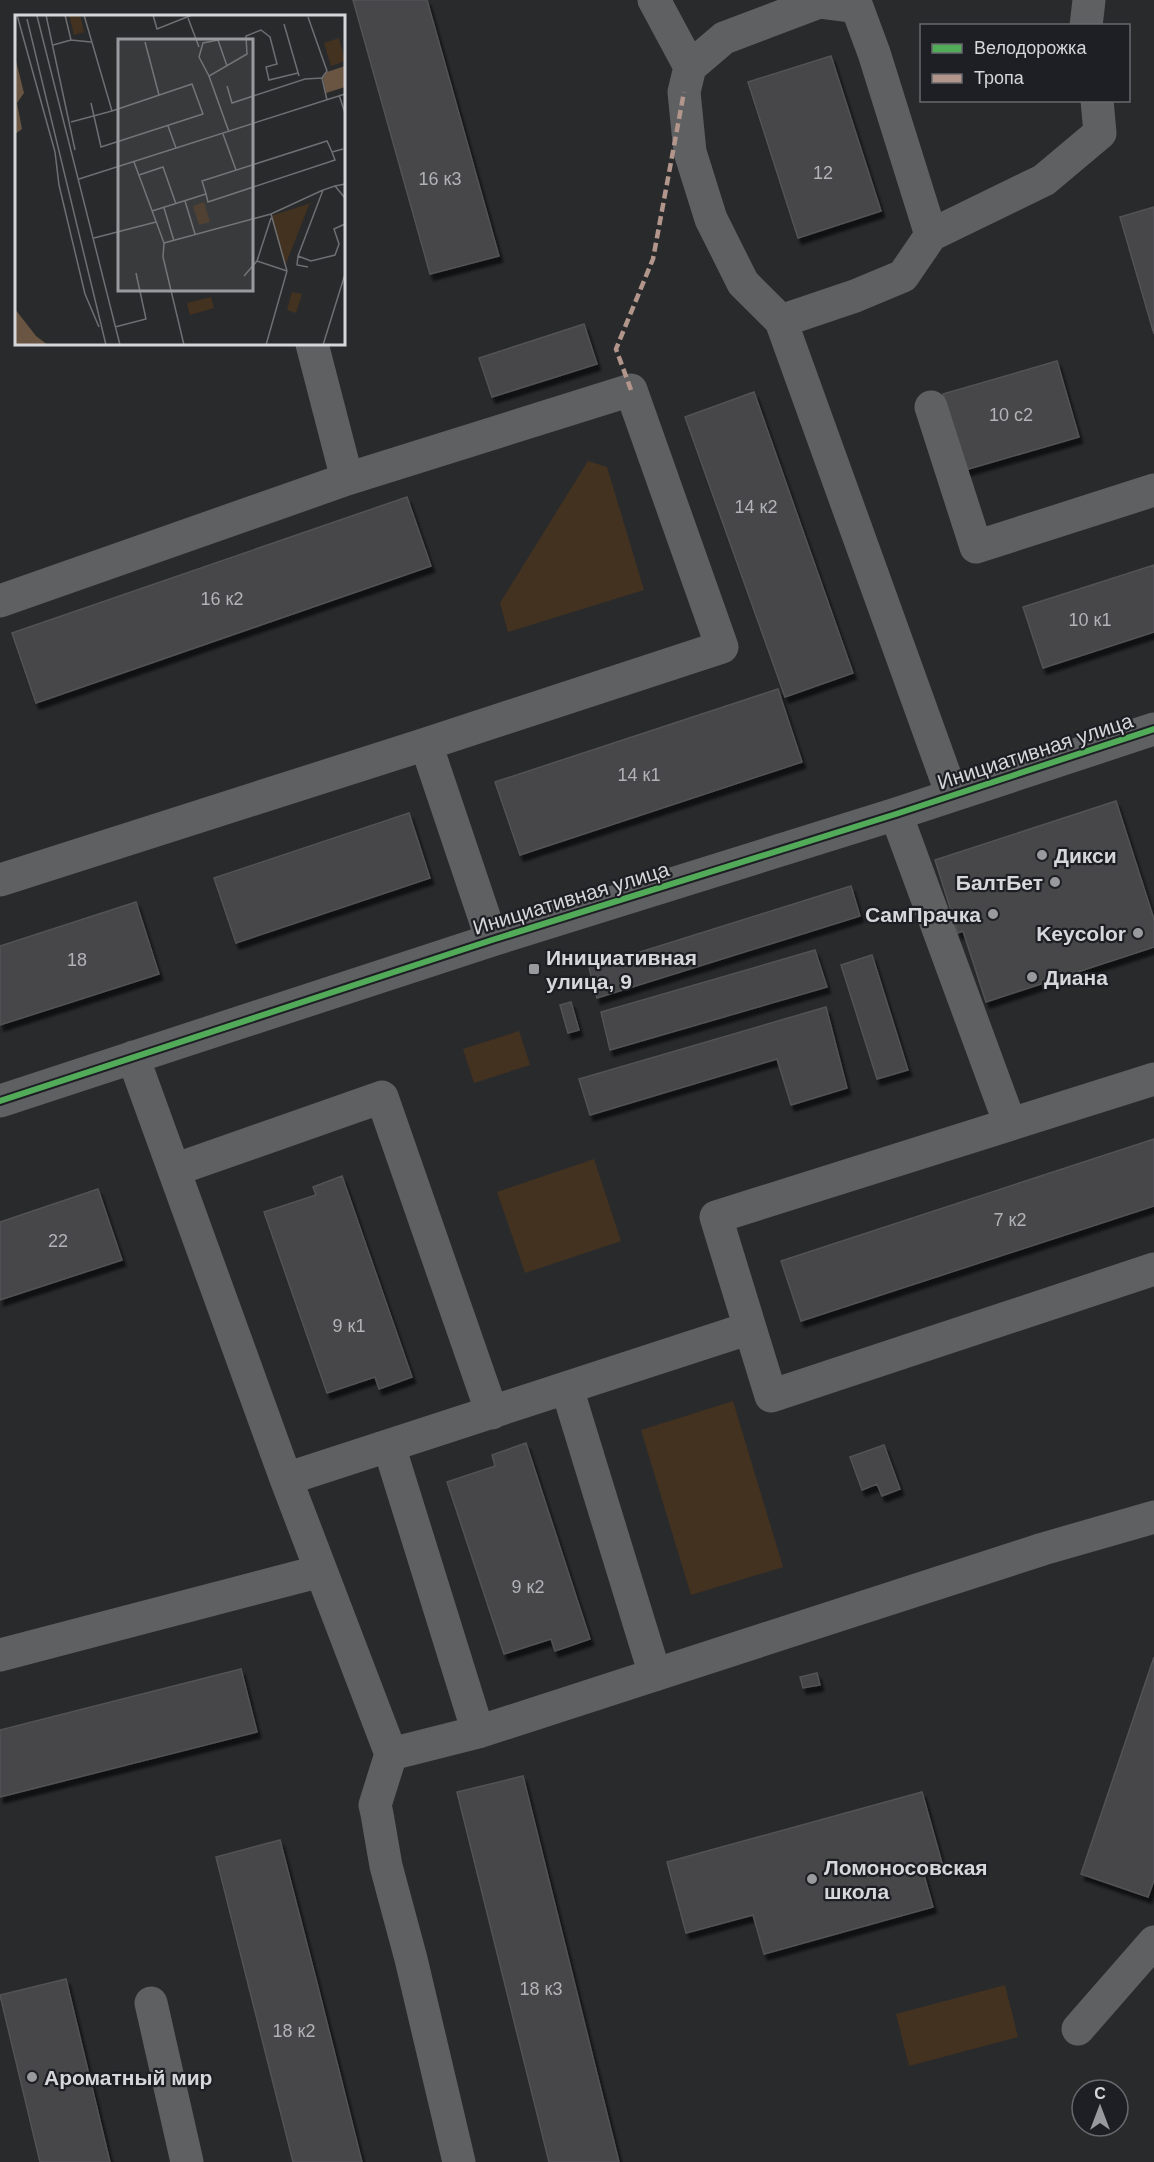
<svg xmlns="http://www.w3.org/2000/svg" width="1154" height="2162" font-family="Helvetica,sans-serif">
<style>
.green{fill:#443221}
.building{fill:#464648;stroke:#535355;stroke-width:1.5;filter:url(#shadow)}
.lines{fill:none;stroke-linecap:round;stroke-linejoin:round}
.minor{stroke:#5f6061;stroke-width:33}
.quiet{stroke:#b2968c;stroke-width:4.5;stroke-dasharray:9 4.5;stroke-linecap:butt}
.cycleway-casing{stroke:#1e1f24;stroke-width:10}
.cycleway{stroke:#51ab58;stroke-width:6}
.poi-dot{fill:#999a9d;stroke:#1e1f24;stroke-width:2}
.labels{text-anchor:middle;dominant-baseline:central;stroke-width:4.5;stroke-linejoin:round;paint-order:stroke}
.number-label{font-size:18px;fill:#b2b3b6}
.street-label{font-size:21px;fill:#d6d7da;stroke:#1e1f24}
.poi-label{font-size:21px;font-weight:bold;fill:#d6d7da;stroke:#1e1f24;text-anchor:start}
.inset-road{fill:none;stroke:#6e6f72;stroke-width:1.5}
.view{fill:#999a9d;fill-opacity:0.15;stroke:#999a9d;stroke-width:3}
.inset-edge{fill:none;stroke:#d6d7da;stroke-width:3}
</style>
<defs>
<filter id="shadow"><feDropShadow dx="3.5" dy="6" stdDeviation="1.5" flood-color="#0009"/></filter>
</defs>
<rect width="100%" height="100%" fill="#292a2c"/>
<path class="green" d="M588 461 607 467 644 590 508 632 500 603Z
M519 1031 530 1065 474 1083 463 1049Z
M594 1159 621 1241 525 1273 497 1192Z
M733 1401 783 1567 691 1595 641 1430Z
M1005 1985 1018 2037 909 2066 896 2014Z"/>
<path class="building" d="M353 0H427L499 256 430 274Z
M831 56 881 211 798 238 748 82Z
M1154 207V334L1120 217Z
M584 324 597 364 492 397 479 358Z
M1057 361 1079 437 965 470 943 394Z
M754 392 853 673 785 697 685 417Z
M407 497 431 566 36 703 12 633Z
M1154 565V632L1043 668 1023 607Z
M778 689 802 762 520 855 495 782Z
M1116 801 1154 919V947L986 1002 963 931 958 933 935 860Z
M409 813 430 878 236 943 214 878Z
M851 886 860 916 597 998 589 968Z
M136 902 159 974 0 1025V946Z
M815 950 827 987 610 1050 601 1012Z
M872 955 908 1070 877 1079 841 965Z
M571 1002 579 1030 568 1033 560 1005Z
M826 1007 847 1088 791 1105 777 1059 590 1115 579 1079Z
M1154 1139V1206L801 1321 781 1261Z
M342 1176 412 1377 379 1389 375 1377 327 1393 264 1212 316 1195 313 1187Z
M98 1189 122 1260 0 1300V1222Z
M526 1443 590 1639 555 1651 551 1639 504 1654 447 1482 495 1466 492 1455Z
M884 1445 900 1489 882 1496 877 1484 862 1490 850 1457Z
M1154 1657V1880L1148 1897 1081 1874Z
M241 1669 257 1732 0 1797V1730Z
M817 1673 820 1685 803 1688 800 1677Z
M523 1776 619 2162H549L457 1792Z
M922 1792 942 1863 922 1868 933 1907 764 1954 753 1915 686 1933 667 1862Z
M280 1840 317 1983 362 2162H293L216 1857Z
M66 1979 78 2029 110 2162H40L0 1995Z"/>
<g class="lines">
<path class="minor" d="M654 0 690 67
M1086 26 1089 0
M781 321 743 283 711 219 690 152 684 92 690 67 724 38 819 2 857 7 874 53 931 235
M312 344 347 479
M931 407 976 547 1154 490
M0 601 347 479 631 390 722 647 426 744 0 880
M426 744 492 940
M952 795 781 321 855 296 903 276 931 235 1044 180 1100 133 1097 100
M896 814 1010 1124
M133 1057 286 1479 391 1754 375 1805 377 1814 386 1866 411 1959 459 2162
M0 1101 492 940 896 814 1154 729
M174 1170 382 1097 492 1413
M750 1328 716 1217 1154 1079
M567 1388 655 1675
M389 1446 478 1732
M286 1479 750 1328 771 1396 1154 1269
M0 1655 321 1571
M391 1754 478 1732 1043 1549 1154 1517
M151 2003 187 2162
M1078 2029 1154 1942"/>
<path class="quiet" d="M631 390 616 349 653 259 684 92"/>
<defs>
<path id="cycleway" d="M0 1101 492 940 896 814 1154 729"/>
</defs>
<use href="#cycleway" class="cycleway-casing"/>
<use href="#cycleway" class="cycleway"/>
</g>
<g class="poi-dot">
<circle cx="1042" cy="855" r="6"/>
<circle cx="1055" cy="882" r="6"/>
<circle cx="993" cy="914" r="6"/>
<circle cx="1138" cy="933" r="6"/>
<rect x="528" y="963" width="12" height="12" rx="3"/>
<circle cx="1032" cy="977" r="6"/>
<circle cx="812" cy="1879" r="6"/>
<circle cx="32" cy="2077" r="6"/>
</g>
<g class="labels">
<g class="number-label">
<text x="823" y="173">12</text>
<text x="440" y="179">16 к3</text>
<text x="1011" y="415">10 с2</text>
<text x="756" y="507">14 к2</text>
<text x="222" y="599">16 к2</text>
<text x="1090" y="620">10 к1</text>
<text x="639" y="775">14 к1</text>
<text x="77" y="960">18</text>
<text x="1010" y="1220">7 к2</text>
<text x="58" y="1241">22</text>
<text x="349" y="1326">9 к1</text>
<text x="528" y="1587">9 к2</text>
<text x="541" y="1989">18 к3</text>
<text x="294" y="2031">18 к2</text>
</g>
<g class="street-label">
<text transform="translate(1035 751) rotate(-18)">Инициативная улица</text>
<text transform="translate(571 898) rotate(-17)">Инициативная улица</text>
</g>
<g class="poi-label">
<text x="1054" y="855">Дикси</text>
<text x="1043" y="882" text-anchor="end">БалтБет</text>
<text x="981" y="914" text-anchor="end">СамПрачка</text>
<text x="1126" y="933" text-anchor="end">Keycolor</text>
<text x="546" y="957">Инициативная<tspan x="546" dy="24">улица, 9</tspan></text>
<text x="1044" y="977">Диана</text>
<text x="824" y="1867">Ломоносовская<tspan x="824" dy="24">школа</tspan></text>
<text x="44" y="2077">Ароматный мир</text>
</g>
</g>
<g transform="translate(15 15)">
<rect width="330" height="330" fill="#292a2c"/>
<path d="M54 0H65L69 17 59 20ZM324 23 330 46 316 51 309 28ZM189 187 195 207 184 210 178 191ZM299 187 294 190 270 251 256 201ZM277 277 287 279 281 298 272 295ZM196 282 199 293 175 300 172 288Z" fill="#443221"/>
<path d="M0 42 9 78 2 88 7 114 0 119ZM330 51V72L311 78 308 63 312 57ZM0 294 21 321 33 330H0Z" fill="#695542"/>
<path class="inset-road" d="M2 0 40 137M31 0 60 135M50 0 56 25M138 0 142 14 177 0M22 1 105 330M293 2 312 56 307 63M173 3 184 32M12 4 91 330M269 9 284 61M130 27 144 80M38 30 56 25 76 27M194 61 184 42 188 28 203 25 212 51M212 71 217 88 290 64 307 63 312 85M324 80 330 98M76 88 86 132 188 99 177 69 97 96M56 107 97 96 69 0M153 111 161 133M214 117 194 61 232 39 231 21 246 15 255 22 262 49 251 52 254 65 283 58M208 119 221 155M40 137 44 170 70 279 84 312M119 147 149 228 148 242 169 330M124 160 148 152 161 189M64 164 330 79M330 169 320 171 330 183M320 171 308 175 283 241 296 246 320 240 324 229 319 214 330 209M191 179 187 166 312 126 317 137M170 186 180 219M149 193 159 226M137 196 191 179 193 187 320 145 317 137 328 134M79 223 141 207M149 228 256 199 308 175M283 241 282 250 293 252M242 246 272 256M229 261 242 246 256 203M100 312 131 304 121 258M251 330 272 256 256 199M308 330 330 259"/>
<path class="view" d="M103 24H238V276H103Z"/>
<rect width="330" height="330" class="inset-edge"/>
</g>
<rect x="920" y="24" width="210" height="78" fill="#1e1f24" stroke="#68696d" stroke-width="1.5"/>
<rect x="932" y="44" width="30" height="9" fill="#51ab58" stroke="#68696d" stroke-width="1.5"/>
<text x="974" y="54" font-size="18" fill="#d6d7da">Велодорожка</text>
<rect x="932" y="74" width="30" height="9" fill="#b2968c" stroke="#68696d" stroke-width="1.5"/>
<text x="974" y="84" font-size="18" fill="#d6d7da">Тропа</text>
<g transform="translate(1100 2108)"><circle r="28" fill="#1e1f24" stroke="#68696d" stroke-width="1.5"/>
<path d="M0-4.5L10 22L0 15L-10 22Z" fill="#999a9d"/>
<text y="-9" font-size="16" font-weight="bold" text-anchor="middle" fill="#d6d7da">С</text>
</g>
</svg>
